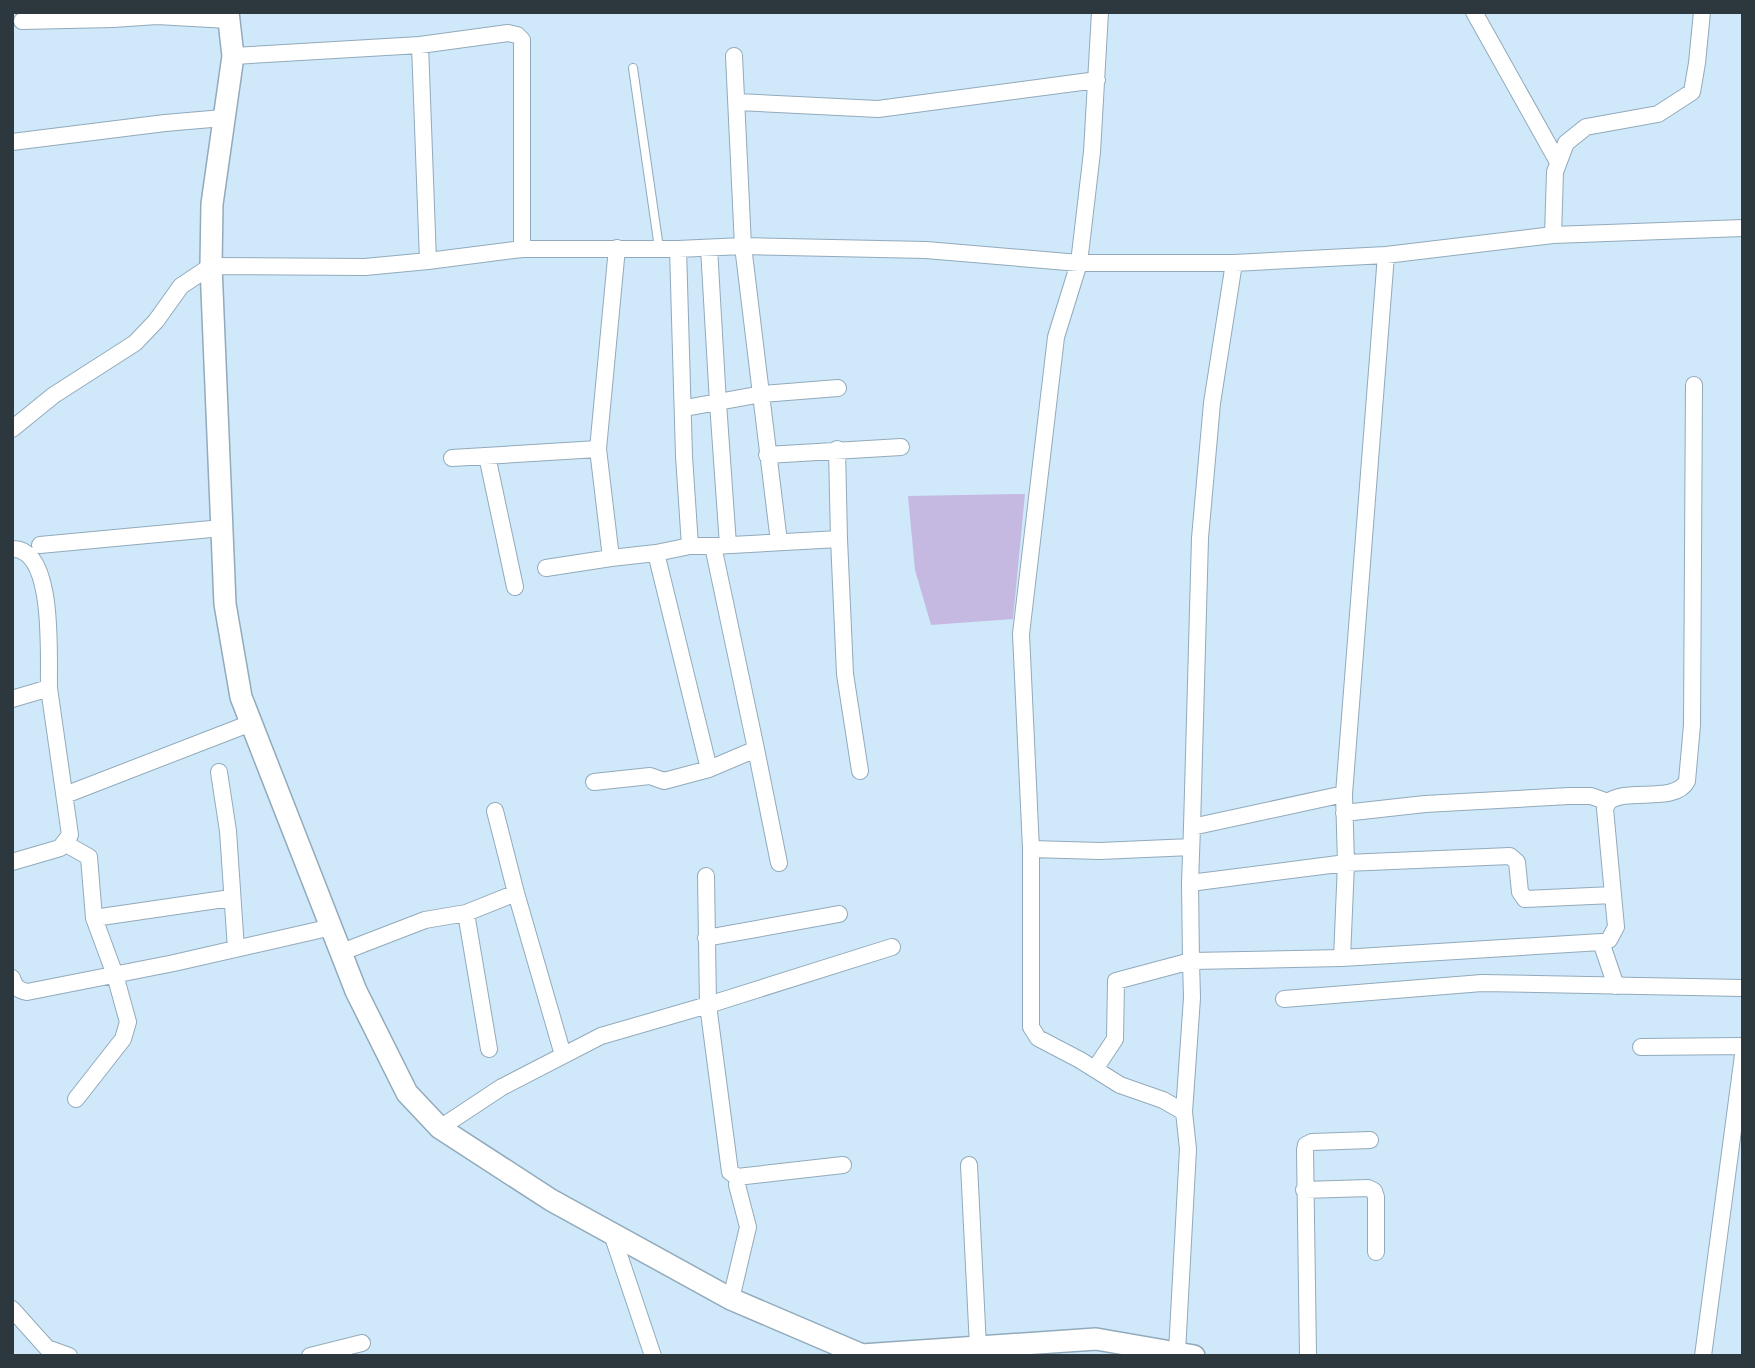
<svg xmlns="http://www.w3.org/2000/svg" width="1755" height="1368" font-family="Karla,sans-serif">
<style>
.green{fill:#c5b9e2}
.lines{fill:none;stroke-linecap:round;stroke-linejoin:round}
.lane-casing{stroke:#92aabb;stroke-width:10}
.street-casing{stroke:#92aabb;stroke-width:18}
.secondary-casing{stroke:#92aabb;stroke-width:24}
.lane{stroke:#fff;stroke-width:8}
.street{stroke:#fff;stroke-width:16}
.secondary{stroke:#fff;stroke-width:21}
</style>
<rect width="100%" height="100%" fill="#cfe9fa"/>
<path class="green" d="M1025 494 1013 619 931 625 915 570 908 496Z"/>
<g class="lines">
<defs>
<path id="lane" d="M633 68 659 248"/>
<path id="street" d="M1100 12 1092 152 1079 263 1056 337 1021 634 1031 849V1027L1038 1038 1080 1060 1120 1085 1163 1100 1184 1112 1188 1149 1177 1352
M1474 12 1558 162
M22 21 113 19 157 16 228 20
M420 45 428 261 522 249
M233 56 420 45 508 33 517 35 522 40V249H678L743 246 926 250 1079 263H1234L1386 255 1553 235 1743 228
M734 56 743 246 779 542
M738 102 878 109 1097 80
M12 142 165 123 223 118
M1553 235 1555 172 1566 143 1586 127 1658 114 1692 92 1697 63 1702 12
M617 248 598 449 611 558 656 553 709 769 756 749 713 546H690L684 456 678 249
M709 248 718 403 728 545
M1234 263 1212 403 1200 538 1192 827 1344 794
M685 408 762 394 838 388
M12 429 54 395 135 343 156 321 181 286 211 266 365 267 428 261
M837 449 839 539
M767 455 901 447
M487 456 515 587
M452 458 598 449
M40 545 222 528
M713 546 839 539 845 674 860 771
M12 549C56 547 48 659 49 688L12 699
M656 553 690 546
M546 568 611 558
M756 749 779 863
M219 772 228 831 236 949
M594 782 650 776 664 781 709 769
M65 795 251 723
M495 811 516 893 563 1055
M1344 813 1425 804 1569 796H1591L1608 802
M1192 827 1190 883 1346 863 1510 856 1517 862 1520 892 1525 899 1613 895
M66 844 89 857 94 918 115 975 128 1022 123 1039 76 1099
M1031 849 1100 851 1191 847
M12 862 60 848 70 835 49 688
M706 876 708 1005 892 947
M466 913 489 1049
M94 918 231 898
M706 938 839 914
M1601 942 1616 986
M342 952 425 920 466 913 516 893
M1342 958 1601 942 1609 940 1616 927 1605 809 1608 802C1627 787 1675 804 1687 781L1692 725 1694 385
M12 978C15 987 18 990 27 992L174 963 332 927
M1284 999 1482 983 1743 988
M1641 1047 1743 1046
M1095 1069 1115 1039 1116 981 1191 961 1190 883
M1184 1112 1192 998 1191 961 1342 958 1346 863 1344 794 1386 255
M440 1128 502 1087 601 1036 708 1005 730 1172 737 1177 843 1165
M969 1165 978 1347
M1304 1190 1368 1188 1374 1191 1376 1197V1252
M612 1234 653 1356
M731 1299 748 1227 737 1185V1177
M12 1309 47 1348 69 1356
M310 1356 362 1343
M1308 1356 1305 1150 1306 1145 1312 1142 1370 1140
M1703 1356 1743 1055"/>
<path id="secondary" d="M228 12 233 56 212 204 211 266 225 604 241 697 356 991 407 1093 440 1128 551 1200 731 1299 862 1355 1096 1339 1194 1356"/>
</defs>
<use href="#lane" class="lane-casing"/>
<use href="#street" class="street-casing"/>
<use href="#secondary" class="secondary-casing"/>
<use href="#lane" class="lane"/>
<use href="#street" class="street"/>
<use href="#secondary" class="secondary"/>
</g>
<rect width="1755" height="1368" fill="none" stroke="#2d373e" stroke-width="28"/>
</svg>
